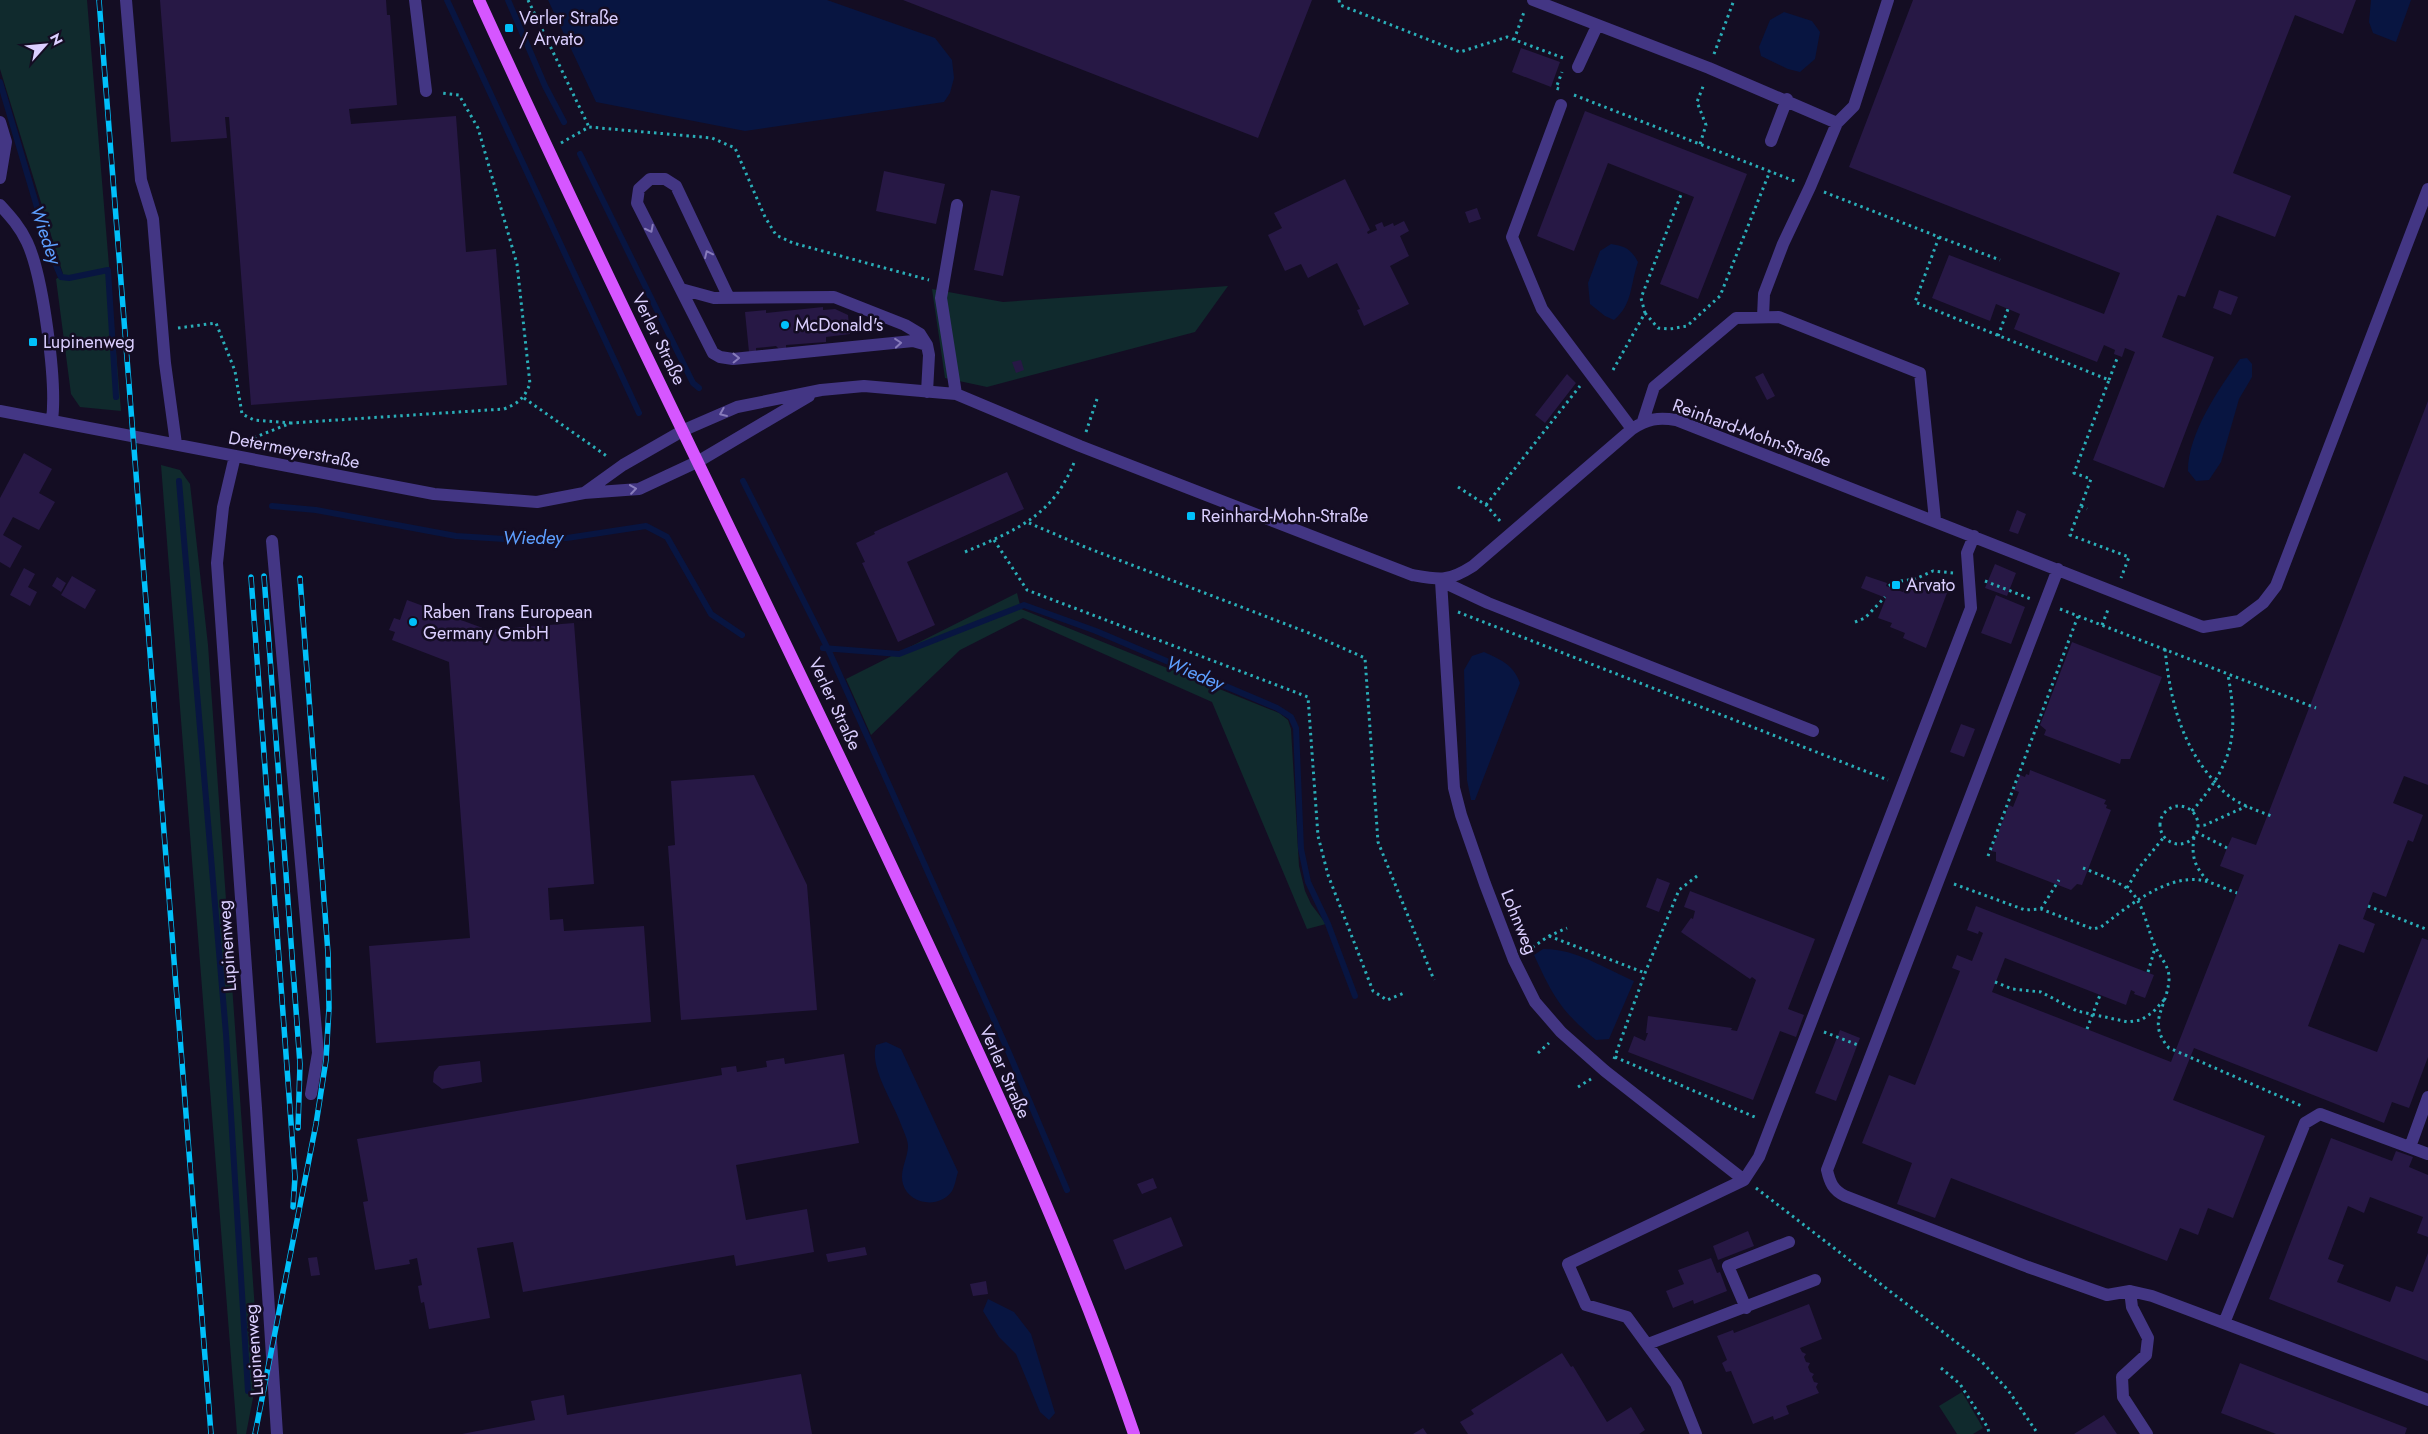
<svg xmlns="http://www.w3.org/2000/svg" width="2428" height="1434" font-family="Jost,sans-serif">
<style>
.green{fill:#102a2d}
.water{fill:#081541}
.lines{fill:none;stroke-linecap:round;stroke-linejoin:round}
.stream{stroke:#081541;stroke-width:6}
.building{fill:#271845}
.path{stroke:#2aaeb8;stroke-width:3;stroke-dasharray:2.5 4;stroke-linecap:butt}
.minor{stroke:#433684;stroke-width:12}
.major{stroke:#d656ff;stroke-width:12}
.rail-casing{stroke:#00c0fa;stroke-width:5.5}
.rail{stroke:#140d23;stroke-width:4;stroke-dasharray:11;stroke-linecap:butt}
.oneway{stroke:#877bbb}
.poi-dot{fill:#00c0fa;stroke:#140d23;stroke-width:2}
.labels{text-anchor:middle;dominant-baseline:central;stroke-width:5;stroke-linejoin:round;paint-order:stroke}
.poi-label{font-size:18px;fill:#dbcfff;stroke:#140d23;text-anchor:start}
.street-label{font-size:18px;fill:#dbcfff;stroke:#140d23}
.water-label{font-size:19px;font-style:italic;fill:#5d9fff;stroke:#140d23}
</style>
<rect width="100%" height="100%" fill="#140d23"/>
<path class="green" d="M0 0H87L121 411 80 407 71 394 56 279 63 274 0 69Z
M1228 286 1195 332 987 387 945 378 932 289 1003 302Z
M161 465 180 470 190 484 208 645 259 1367 246 1434H237Z
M1017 593 1021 609 1279 713 1288 720 1291 729 1299 866 1305 891 1311 904 1326 924 1307 929 1212 702 1023 618 960 650 871 735 846 679Z
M1962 1392 1983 1428 1973 1434H1957L1939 1406Z"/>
<path class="water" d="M548 0H827L935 38 952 60 954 78 950 93 944 102 745 131 596 102Z
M2371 0H2411L2396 42 2373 33 2369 22Z
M1784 12 1812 21 1820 32 1815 59 1800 72 1788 69 1761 56 1759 47 1770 20Z
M1611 244C1625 246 1631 249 1638 262 1630 285 1633 304 1614 320L1605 316 1590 304 1588 283 1600 251Z
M2247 358 2252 364V377L2239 399 2221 462 2209 480 2196 481 2188 471C2188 433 2219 389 2240 359Z
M1484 652C1501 660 1513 664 1520 683L1475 800H1471L1467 780 1464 670 1472 656Z
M1543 949C1574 948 1606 969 1634 981L1609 1039 1596 1040C1560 1010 1553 996 1534 955Z
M886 1042 901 1049 958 1172C956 1178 955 1186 952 1191 940 1209 909 1205 903 1184 899 1171 908 1158 908 1146 908 1140 904 1132 902 1127 894 1103 869 1068 876 1045Z
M988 1299 1014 1312 1031 1334 1055 1413 1049 1420 1040 1412 1016 1354 999 1337 983 1311Z"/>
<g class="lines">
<path class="stream" d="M447 0 639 413
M508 0 545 86 564 122
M0 82 50 251 61 277 69 278 108 270 116 397
M580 154 693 383 699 388
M179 481 226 1034 248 1391
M743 481 828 649 1009 1053 1067 1190
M272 506 316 510 456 536 505 539 567 538 646 526 667 537 711 614 742 635
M823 648 899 654 1024 605 1096 631 1277 708 1291 717 1296 728 1301 849 1308 882 1328 924 1355 996"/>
</g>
<path class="building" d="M160 0H386L387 15H390L397 105 349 109 351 124 456 116 466 252 496 249 507 385 251 405 229 117H225L227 138 171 142Z
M903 0H1312L1258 138Z
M1913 0H2356L2343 34 2295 15 2233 173 2291 196 2275 237 2217 215 2185 297 2178 295 2162 337 2214 357 2164 488 2093 460 2135 352 2125 348 2122 357 2114 354 2115 350 2104 345 2097 362 2014 329 2020 314 2013 311 1996 304 1990 321 1932 298 1949 255 2104 314 2120 273 1849 167Z
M1521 48 1560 62 1551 87 1512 72Z
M1585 111 1747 174 1698 299 1660 284 1694 197 1608 163 1574 251 1537 236Z
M884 171 945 184 936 224 876 211Z
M1345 179 1370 230 1367 232 1368 234 1377 230 1375 225 1382 222 1384 227 1393 223 1394 226 1404 221 1409 231 1400 236 1409 256 1390 266 1409 304 1364 326 1357 310 1360 309 1337 263 1308 278 1301 264 1285 271 1268 235 1282 228 1274 213Z
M991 190 1020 196 1003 276 974 270Z
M1477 208 1481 219 1469 223 1465 212Z
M2219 290 2238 297 2231 315 2213 308Z
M823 307V310L835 309 848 315 850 334 826 337V342L786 345V348L779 349 776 346 756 348V351L749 352 745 312 766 310V313Z
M1021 360 1024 370 1016 373 1012 362Z
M1763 373 1775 396 1767 400 1755 377Z
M1567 374 1576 383 1545 423 1535 415Z
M2428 401V785L2404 776 2393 803 2423 815 2413 842 2408 840 2386 897 2373 892 2363 919 2375 924 2364 953 2339 944 2308 1026 2377 1052 2422 938 2428 940V1057L2409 1108 2392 1102 2384 1123 2194 1048 2173 1100 2265 1136 2233 1218 2208 1208 2198 1235 2180 1228 2167 1261 1951 1178 1935 1218 1897 1204 1912 1163 1862 1143 1889 1075 1915 1085 1960 971 1952 968 1957 955 1972 961 1983 933 1979 931 1978 934 1967 930 1976 906 2154 975 2145 998 2134 994 2135 992 2131 990 2126 1005 2005 958 1992 992 2171 1062 2244 875 2220 866 2227 848 2232 837 2256 845Z
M24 453 52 469 39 493 55 502 39 530 13 517 3 535 22 546 10 568 0 562V498Z
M1007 472 1024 509 907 562 935 625 898 642 862 563 865 562 856 543 875 534 874 532Z
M2017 510 2026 514 2018 534 2009 531Z
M1995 564 2016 573 2007 596 1985 588Z
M24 568 35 574 28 587 37 592 30 606 10 595Z
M72 576 96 590 85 609 61 595Z
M1866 576 1887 583 1886 586 1903 592 1905 587 1920 593 1924 584 1947 593 1926 648 1903 638 1905 633 1890 627 1892 623 1878 618 1886 598 1861 588Z
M57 577 66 583 61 592 52 586Z
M1996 595 2025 607 2011 644 1981 633Z
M407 600 488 630 574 623 594 884 548 888 550 920 563 919 564 931 644 926 651 1022 376 1043 369 946 470 938 449 662 392 640 395 632 389 630 394 618 400 620Z
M2072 642 2162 677 2130 759H2121L2120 764 2044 735 2046 730 2040 725Z
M1961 724 1975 729 1964 757 1950 752Z
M2030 770 2106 800 2104 804 2107 805 2106 808 2111 810 2082 885 2077 884 2071 890 1996 861V852L1991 851 2009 805 2013 807 2019 792 2014 790 2020 775 2025 777 2026 774 2029 775Z
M754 775 807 885 817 1010 681 1020 668 846 675 845 671 781Z
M1657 878 1670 883 1659 912 1646 907Z
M1690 891 1815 939 1788 1009 1804 1015 1796 1037 1780 1031 1753 1100 1628 1052 1634 1036 1645 1041 1648 1033H1646L1648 1016 1732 1028 1731 1030 1737 1031 1756 980 1752 977 1750 979 1681 932 1691 918 1693 919 1695 911 1684 907Z
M1840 1030 1860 1038 1836 1101 1815 1093Z
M844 1054 859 1143 736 1165 746 1220 807 1209 814 1252 736 1266 734 1255 523 1292 513 1242 477 1248 490 1318 429 1329 424 1302 421 1303 418 1286 422 1285 417 1258 409 1260 410 1264 375 1270 363 1202 368 1201 357 1139 722 1075 721 1068 736 1066 737 1072 767 1067 766 1061 784 1058 785 1064Z
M480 1061 482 1082 442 1089 433 1082 434 1072 439 1066Z
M2331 1138 2392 1161 2396 1151 2413 1157 2409 1167 2428 1175V1237L2417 1233 2423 1217 2370 1197 2364 1213 2348 1206 2328 1259 2344 1265 2337 1282 2390 1302 2396 1286 2413 1292 2428 1253V1361L2269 1299Z
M1153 1178 1157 1188 1142 1194 1137 1184Z
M1171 1217 1183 1246 1125 1270 1113 1240Z
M1748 1231 1754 1246 1718 1260 1713 1246Z
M865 1247 867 1255 828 1262 826 1254Z
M317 1257 320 1275 311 1276 308 1258Z
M1711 1258 1717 1273 1720 1272 1727 1291 1694 1304 1693 1300 1673 1308 1666 1291 1684 1284 1678 1270Z
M986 1281 988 1294 973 1296 970 1284Z
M1809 1304 1822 1339 1800 1348 1802 1352 1806 1354 1804 1357 1806 1362 1810 1363 1808 1367 1810 1372 1814 1374 1812 1377 1814 1382 1818 1383 1816 1387 1819 1393 1786 1406 1789 1414 1774 1420 1773 1416 1753 1424 1731 1371 1726 1372 1722 1363 1727 1360 1717 1336 1733 1330 1734 1333Z
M1562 1353 1571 1367 1573 1366 1607 1422 1631 1407 1645 1430 1639 1434H1468L1460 1422 1474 1414 1471 1410Z
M2240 1363 2407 1428 2405 1434H2276L2221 1413Z
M801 1374 812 1434H462L535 1420 531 1401 564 1395 567 1415Z
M2104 1415 2117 1434H2074Z
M1423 1428 1427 1434H1413Z"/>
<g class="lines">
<path class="path" d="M528 0 589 127
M1339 0 1340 5 1460 52 1507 37 1566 59
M1514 40 1524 12
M1714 54 1734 0
M1559 89 1556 88 1562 72
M1574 95 1797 182
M561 143 589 127 712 138 735 148 765 217 776 235 793 243 929 280
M1700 144 1706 125 1697 102 1704 84
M1824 192 1939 237 1915 302 2109 380 2074 473 2091 479 2070 535 2129 557 2121 578
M1939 237 2000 260
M1645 313 1658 328 1670 329 1687 326 1720 296 1770 171
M178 328 216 323 235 371 242 414 254 420 291 423
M1998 336 2008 309
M1613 370 1645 313 1641 298 1682 192
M2109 380 2118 356
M524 398 608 457
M1086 432 1097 399
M249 442 253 438 291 423 504 409C519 403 524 398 530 384L517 264 478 128 459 95 442 93
M1458 487 1486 505 1500 521
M1486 505 1580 386
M2081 506 2087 509
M1029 523 1085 547 1309 633 1365 658 1378 842 1434 980
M994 540 1027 590 1308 697 1318 836 1328 875 1373 991 1387 1000 1404 993
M965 552C1016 530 1054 516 1075 460
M1985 581 2031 599
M1889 586 1894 582 1915 579 1933 571 1953 573
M2060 609 2316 708
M1458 612 1888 780
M1855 622 1865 618 1885 597
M2102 625 2109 607
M2165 649C2170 698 2180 742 2213 780 2218 785 2223 792 2229 796 2242 806 2259 811 2274 817
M2160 825a19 19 0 1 1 38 0a19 19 0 1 1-38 0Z
M2192 811C2233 764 2239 735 2228 675
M2197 826 2205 825 2247 806
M2196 832 2227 848
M2194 837C2191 857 2195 868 2209 882
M1988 856 2078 616
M2083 868C2097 874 2112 879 2125 887 2144 898 2147 931 2156 948 2161 959 2170 967 2169 980 2167 1008 2146 1022 2169 1048L2302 1106
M1954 884 2025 910 2041 909 2093 929 2101 927C2127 907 2166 875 2200 880 2213 882 2225 889 2237 893
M2127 888 2138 869 2164 837
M2368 906 2428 930
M2041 909 2059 880
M1549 936 1645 973
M1527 951 1549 936 1567 928
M2148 972 2155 948
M1995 982 2012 989 2041 992 2077 1011 2128 1022 2141 1020 2153 1012 2164 1000
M2087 1029 2100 995
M1824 1032 1858 1045
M1538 1053 1549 1043
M1615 1057 1757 1118
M1614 1059 1645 973 1679 890 1697 876
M1578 1087 1591 1079
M1756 1188 1982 1362 2008 1390 2038 1434
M1941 1368 1960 1384 1988 1428 1989 1434"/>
<path class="minor" d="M126 0 141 180 153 219 165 363 176 444
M415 0 426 91
M1533 0 1709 68 1837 123
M1578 67 1597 26
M1561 105 1512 237 1542 309 1632 429
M0 122 6 142 0 178
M1771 141 1787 99
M0 205C11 217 20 227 27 242 43 276 57 382 52 420
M681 289 714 298 834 297 905 325 920 334 927 345 929 355 927 392
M729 298 676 186 665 179H650L639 189 637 203 713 353 720 357 733 359 913 341 927 345
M1763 317 1764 294 1783 244 1810 187 1837 123 1854 106 1888 0
M956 394 941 298 957 205
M0 411 434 494 537 502 584 493 639 489 699 461 809 396
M1643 421 1654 387 1736 318 1779 317 1920 373 1935 520
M235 456 223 507 217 563 256 1108 277 1434
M584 493 623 465 684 430 737 407 821 390 864 386 956 394 1080 446 1412 575C1440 580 1448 582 1473 566L1632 429C1647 419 1658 417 1676 420L2203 627 2239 621 2263 603 2276 586 2428 189
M272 541 318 1053 311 1094
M2058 569 1827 1170C1830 1183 1833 1190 1845 1196L2028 1267 2107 1295 2130 1291 2152 1296 2428 1400
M1441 581 1454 788 1461 815 1485 884 1514 960 1535 1002 1561 1032 1605 1071 1744 1180
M1441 581 1488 603 1813 731
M2410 1147 2428 1097
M2130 1291 2132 1307 2148 1338 2146 1355 2122 1377 2123 1397 2147 1434
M1746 1308 1728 1266 1789 1242
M2224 1323 2305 1123 2320 1114 2428 1154
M1648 1344 1815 1280
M1696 1434 1676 1384 1627 1317 1586 1305 1568 1264 1744 1180 1759 1157 1971 608 1967 553 1974 536"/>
<path class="major" d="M479 0C614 296 760 586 898 880 983 1061 1070 1244 1134 1434"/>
<defs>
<path id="rail" d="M99 0 211 1434
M264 576 300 1064 298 1128
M251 577 295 1177 293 1207
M255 1434 316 1124 326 1060 329 1008 328 953 300 578"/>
</defs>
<use href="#rail" class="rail-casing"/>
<use href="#rail" class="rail"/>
</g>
<defs><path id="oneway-chevron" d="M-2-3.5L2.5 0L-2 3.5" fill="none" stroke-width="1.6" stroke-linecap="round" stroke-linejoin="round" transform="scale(1.25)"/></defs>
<g class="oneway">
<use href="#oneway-chevron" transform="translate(650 229) rotate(63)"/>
<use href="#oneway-chevron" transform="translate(708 254) rotate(-115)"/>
<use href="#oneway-chevron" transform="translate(898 343) rotate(-5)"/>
<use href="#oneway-chevron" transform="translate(736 358) rotate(-1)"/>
<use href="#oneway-chevron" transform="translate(723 413) rotate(157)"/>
<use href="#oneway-chevron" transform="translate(633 489) rotate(-8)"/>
</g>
<g class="poi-dot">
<rect x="504" y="23" width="10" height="10" rx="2.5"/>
<circle cx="785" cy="325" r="5"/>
<rect x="28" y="337" width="10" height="10" rx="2.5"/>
<rect x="1186" y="511" width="10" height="10" rx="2.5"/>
<rect x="1891" y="580" width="10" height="10" rx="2.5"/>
<circle cx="413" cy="622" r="5"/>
</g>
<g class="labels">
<g class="poi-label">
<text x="519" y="18">Verler Straße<tspan x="519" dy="21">/ Arvato</tspan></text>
<text x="795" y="325">McDonald's</text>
<text x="43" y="342">Lupinenweg</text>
<text x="1201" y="516">Reinhard-Mohn-Straße</text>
<text x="1906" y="585">Arvato</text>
<text x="423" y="612">Raben Trans European<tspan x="423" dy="21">Germany GmbH</tspan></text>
</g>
<g class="street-label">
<text transform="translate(659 339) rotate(64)">Verler Straße</text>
<text transform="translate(1752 433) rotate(20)">Reinhard-Mohn-Straße</text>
<text transform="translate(294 450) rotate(11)">Determeyerstraße</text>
<text transform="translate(835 704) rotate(65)">Verler Straße</text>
<text transform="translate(1519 922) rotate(68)">Lohnweg</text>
<text transform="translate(227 946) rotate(-94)">Lupinenweg</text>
<text transform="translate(1005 1072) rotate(66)">Verler Straße</text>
<text transform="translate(254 1350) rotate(-94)">Lupinenweg</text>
</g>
<g class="water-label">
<text transform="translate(46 235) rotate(71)">Wiedey</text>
<text x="533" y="537">Wiedey</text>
<text transform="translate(1195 673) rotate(23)">Wiedey</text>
</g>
</g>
<g transform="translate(45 45) rotate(63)" stroke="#140d23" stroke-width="4" paint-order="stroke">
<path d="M0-4L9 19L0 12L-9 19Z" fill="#dbcfff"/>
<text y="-8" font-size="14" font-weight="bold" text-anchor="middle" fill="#dbcfff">N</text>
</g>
</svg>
